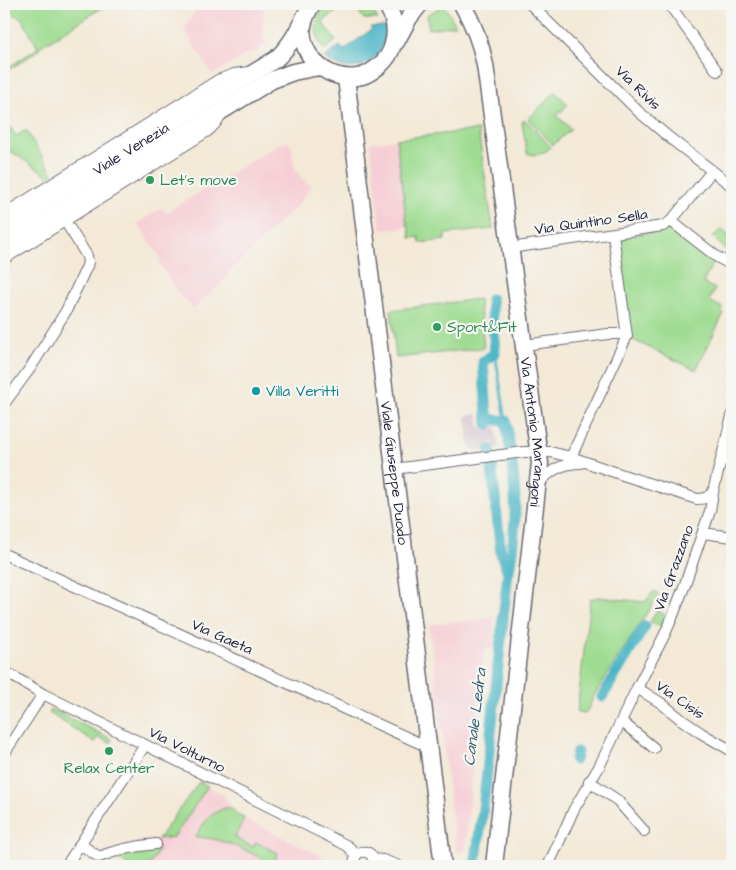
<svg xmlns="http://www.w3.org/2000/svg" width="736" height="870" font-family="'Architects Daughter',sans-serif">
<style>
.built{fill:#f6cfd6}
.industrial{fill:#d1bdc9}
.green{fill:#9fdc91;stroke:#607f66}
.water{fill:#4ab5c6;stroke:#366c80}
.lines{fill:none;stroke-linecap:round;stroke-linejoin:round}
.stream{stroke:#4ab5c6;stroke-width:3}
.canal{stroke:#4ab5c6;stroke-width:11}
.minor-casing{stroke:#6b6871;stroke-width:12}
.primary-casing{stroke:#6b6871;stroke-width:19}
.minor{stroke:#fff;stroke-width:10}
.primary{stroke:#fff;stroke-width:16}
.leisure-dot{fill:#2e9e5b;stroke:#f6f6f2;stroke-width:2}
.culture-dot{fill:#0f9aa8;stroke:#f6f6f2;stroke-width:2}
.labels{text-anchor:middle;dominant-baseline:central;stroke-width:4.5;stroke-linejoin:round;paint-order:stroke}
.street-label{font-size:15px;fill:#22223b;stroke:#f6f6f2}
.leisure-label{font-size:15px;fill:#27864d;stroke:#f6f6f2;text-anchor:start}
.culture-label{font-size:15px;fill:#0d838f;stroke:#f6f6f2;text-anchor:start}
.water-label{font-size:16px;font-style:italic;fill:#325d73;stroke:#f6f6f2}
</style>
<rect width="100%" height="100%" fill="#f6f6f2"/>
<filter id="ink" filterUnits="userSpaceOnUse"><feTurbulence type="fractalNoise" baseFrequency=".02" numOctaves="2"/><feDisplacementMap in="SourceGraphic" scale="10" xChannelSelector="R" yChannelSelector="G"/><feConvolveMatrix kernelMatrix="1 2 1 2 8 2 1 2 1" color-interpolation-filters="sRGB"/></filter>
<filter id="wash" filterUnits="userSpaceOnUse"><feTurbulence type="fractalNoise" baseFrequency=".0096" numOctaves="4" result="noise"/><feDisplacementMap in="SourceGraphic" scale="20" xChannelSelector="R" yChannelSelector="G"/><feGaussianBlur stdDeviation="1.12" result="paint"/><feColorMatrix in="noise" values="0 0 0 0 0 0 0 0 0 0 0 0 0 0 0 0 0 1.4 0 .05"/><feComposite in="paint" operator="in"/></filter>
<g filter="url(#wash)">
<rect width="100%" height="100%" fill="#f3e9d6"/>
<path class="built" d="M199 4H266L264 12 262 25 266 45 251 54 250 52 213 75 184 30Z
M396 139 407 224 409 227 381 230 370 143Z
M287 141 292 148 294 165 297 172 302 179 311 186 297 206 229 272V276L194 309 179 295 158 261 161 259 137 223 162 208 166 213 282 142 283 144Z
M494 617 493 648 485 649 481 676 465 852H456L429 625Z
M199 782 223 795 237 815 334 862 339 866H129L113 856 106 865 82 850 99 853 142 841 158 839Z"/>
<path class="industrial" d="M478 414 480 428 496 426 499 449 470 451 466 416Z"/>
<path class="green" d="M4 4H108L38 48 39 50 4 73V70L38 48 22 19 4 8Z
M327 4H347L322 22 336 41 324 50C313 33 313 19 327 4Z
M353 4H367L378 19H364Z
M444 5 456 25 429 29 427 15Z
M555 92 568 104 557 116 571 129 553 145 528 119Z
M525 120 551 147C544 154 536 157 527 153L522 122Z
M10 127 16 136 26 130 53 174 50 177 4 147V131Z
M478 130 493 229 445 234V240L420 243 419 237 410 238 409 227 407 225 396 139Z
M678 229 715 259 703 283 715 289 709 301 723 308 722 311 724 313 696 370 633 340 630 331 618 237Z
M721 229 732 239V252L725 249 713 237Z
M479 299 484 348 396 358 391 310Z
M654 591 659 594 595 694 586 713 577 712 590 599 598 597 645 602Z
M657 610 668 617 662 628 650 622Z
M51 709 112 739 110 743 98 737 95 742 49 713Z
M199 782 208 786 174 837 158 839Z
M225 808H232L237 815 244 818 235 838 253 847 256 842 278 853 273 864C247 851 224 838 195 837 203 824 209 813 225 808Z
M159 850 149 866H129L113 856 138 851Z"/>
<path class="water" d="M386 26C388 62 352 80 324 58L340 46 344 50 372 29 370 27Z"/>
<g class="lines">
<path class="stream" d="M495 353 506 421"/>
<path class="canal" d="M488 419 506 421C510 447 514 472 515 498 516 522 513 547 509 571
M488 425 483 362 495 353 491 299
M602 697 645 626
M575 760 577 752
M475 866 483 809 508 572 501 554 490 450"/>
</g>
</g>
<g filter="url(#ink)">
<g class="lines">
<defs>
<path id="minor" d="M530 4 639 112 671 139 732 186
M669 4 717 71
M4 214 218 80 234 74 249 72
M671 221 717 257 732 265
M510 248 663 226 671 221 712 171
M4 259 208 131 215 124 221 115
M524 345 608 334H619L627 336
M4 404 31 367 66 311 87 266 88 262 87 256 65 221
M571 457 627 336 613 234
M721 459 732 461
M394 469 524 452H550L571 457 623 475 697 499C704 499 708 498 713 492
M538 485C549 470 563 463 581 463
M703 533 732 537
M4 554 428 747
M4 671 43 694 346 845 350 848 355 856
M637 688 661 703 682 720 701 733 732 751
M621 721 654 748
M4 754 43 694
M589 781 617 800 644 831
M80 844 99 857C118 849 136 846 156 844
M373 859 383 860 399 866
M66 866 145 745
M356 866C348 847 379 847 372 866
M548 866 574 809 599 767 637 688 664 636 672 618 684 587 710 511 713 492 732 416"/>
<g id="primary">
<path d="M312 4C308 11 305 17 303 25 298 58 331 84 362 76 369 74 374 70 379 66 386 60 391 53 393 44 397 29 394 17 386 4"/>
<path id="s1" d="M462 4C473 23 481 43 485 65L540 463 494 866"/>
<path d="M396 42 409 18 420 4"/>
<path id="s2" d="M346 78 443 866"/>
<path id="s3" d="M4 227 276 59C290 46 298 31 306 14"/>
<path d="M4 245 272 80 293 72 319 67"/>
</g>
</defs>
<use href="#minor" class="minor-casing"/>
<use href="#primary" class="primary-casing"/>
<use href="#minor" class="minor"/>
<use href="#primary" class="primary"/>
</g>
</g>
<g class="leisure-dot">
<circle cx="150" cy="180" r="5"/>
<circle cx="437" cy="327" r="5"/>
<circle cx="109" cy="751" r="5"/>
</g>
<circle class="culture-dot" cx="256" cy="391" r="5"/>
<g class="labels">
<g class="street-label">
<text transform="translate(638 88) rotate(44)">Via Rivis</text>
<text stroke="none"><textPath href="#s3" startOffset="149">Viale Venezia</textPath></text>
<text transform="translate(591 222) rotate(-8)">Via Quintino Sella</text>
<text stroke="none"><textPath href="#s1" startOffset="436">Via Antonio Marangoni</textPath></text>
<text stroke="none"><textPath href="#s2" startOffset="398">Viale Giuseppe Duodo</textPath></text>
<text transform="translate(674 568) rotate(-70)">Via Grazzano</text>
<text transform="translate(222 637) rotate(24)">Via Gaeta</text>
<text transform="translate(680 700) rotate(35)">Via Cisis</text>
<text transform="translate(187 750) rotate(27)">Via Volturno</text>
</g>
<g class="leisure-label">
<text x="160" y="180">Let's move</text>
<text x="447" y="327">Sport&amp;Fit</text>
<text x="109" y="768" text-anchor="middle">Relax Center</text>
</g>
<g class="culture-label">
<text x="266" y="391">Villa Veritti</text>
</g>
<g class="water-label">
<text transform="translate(475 717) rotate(-83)">Canale Ledra</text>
</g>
</g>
<rect width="736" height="870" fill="none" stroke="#f6f6f2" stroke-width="20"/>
</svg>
